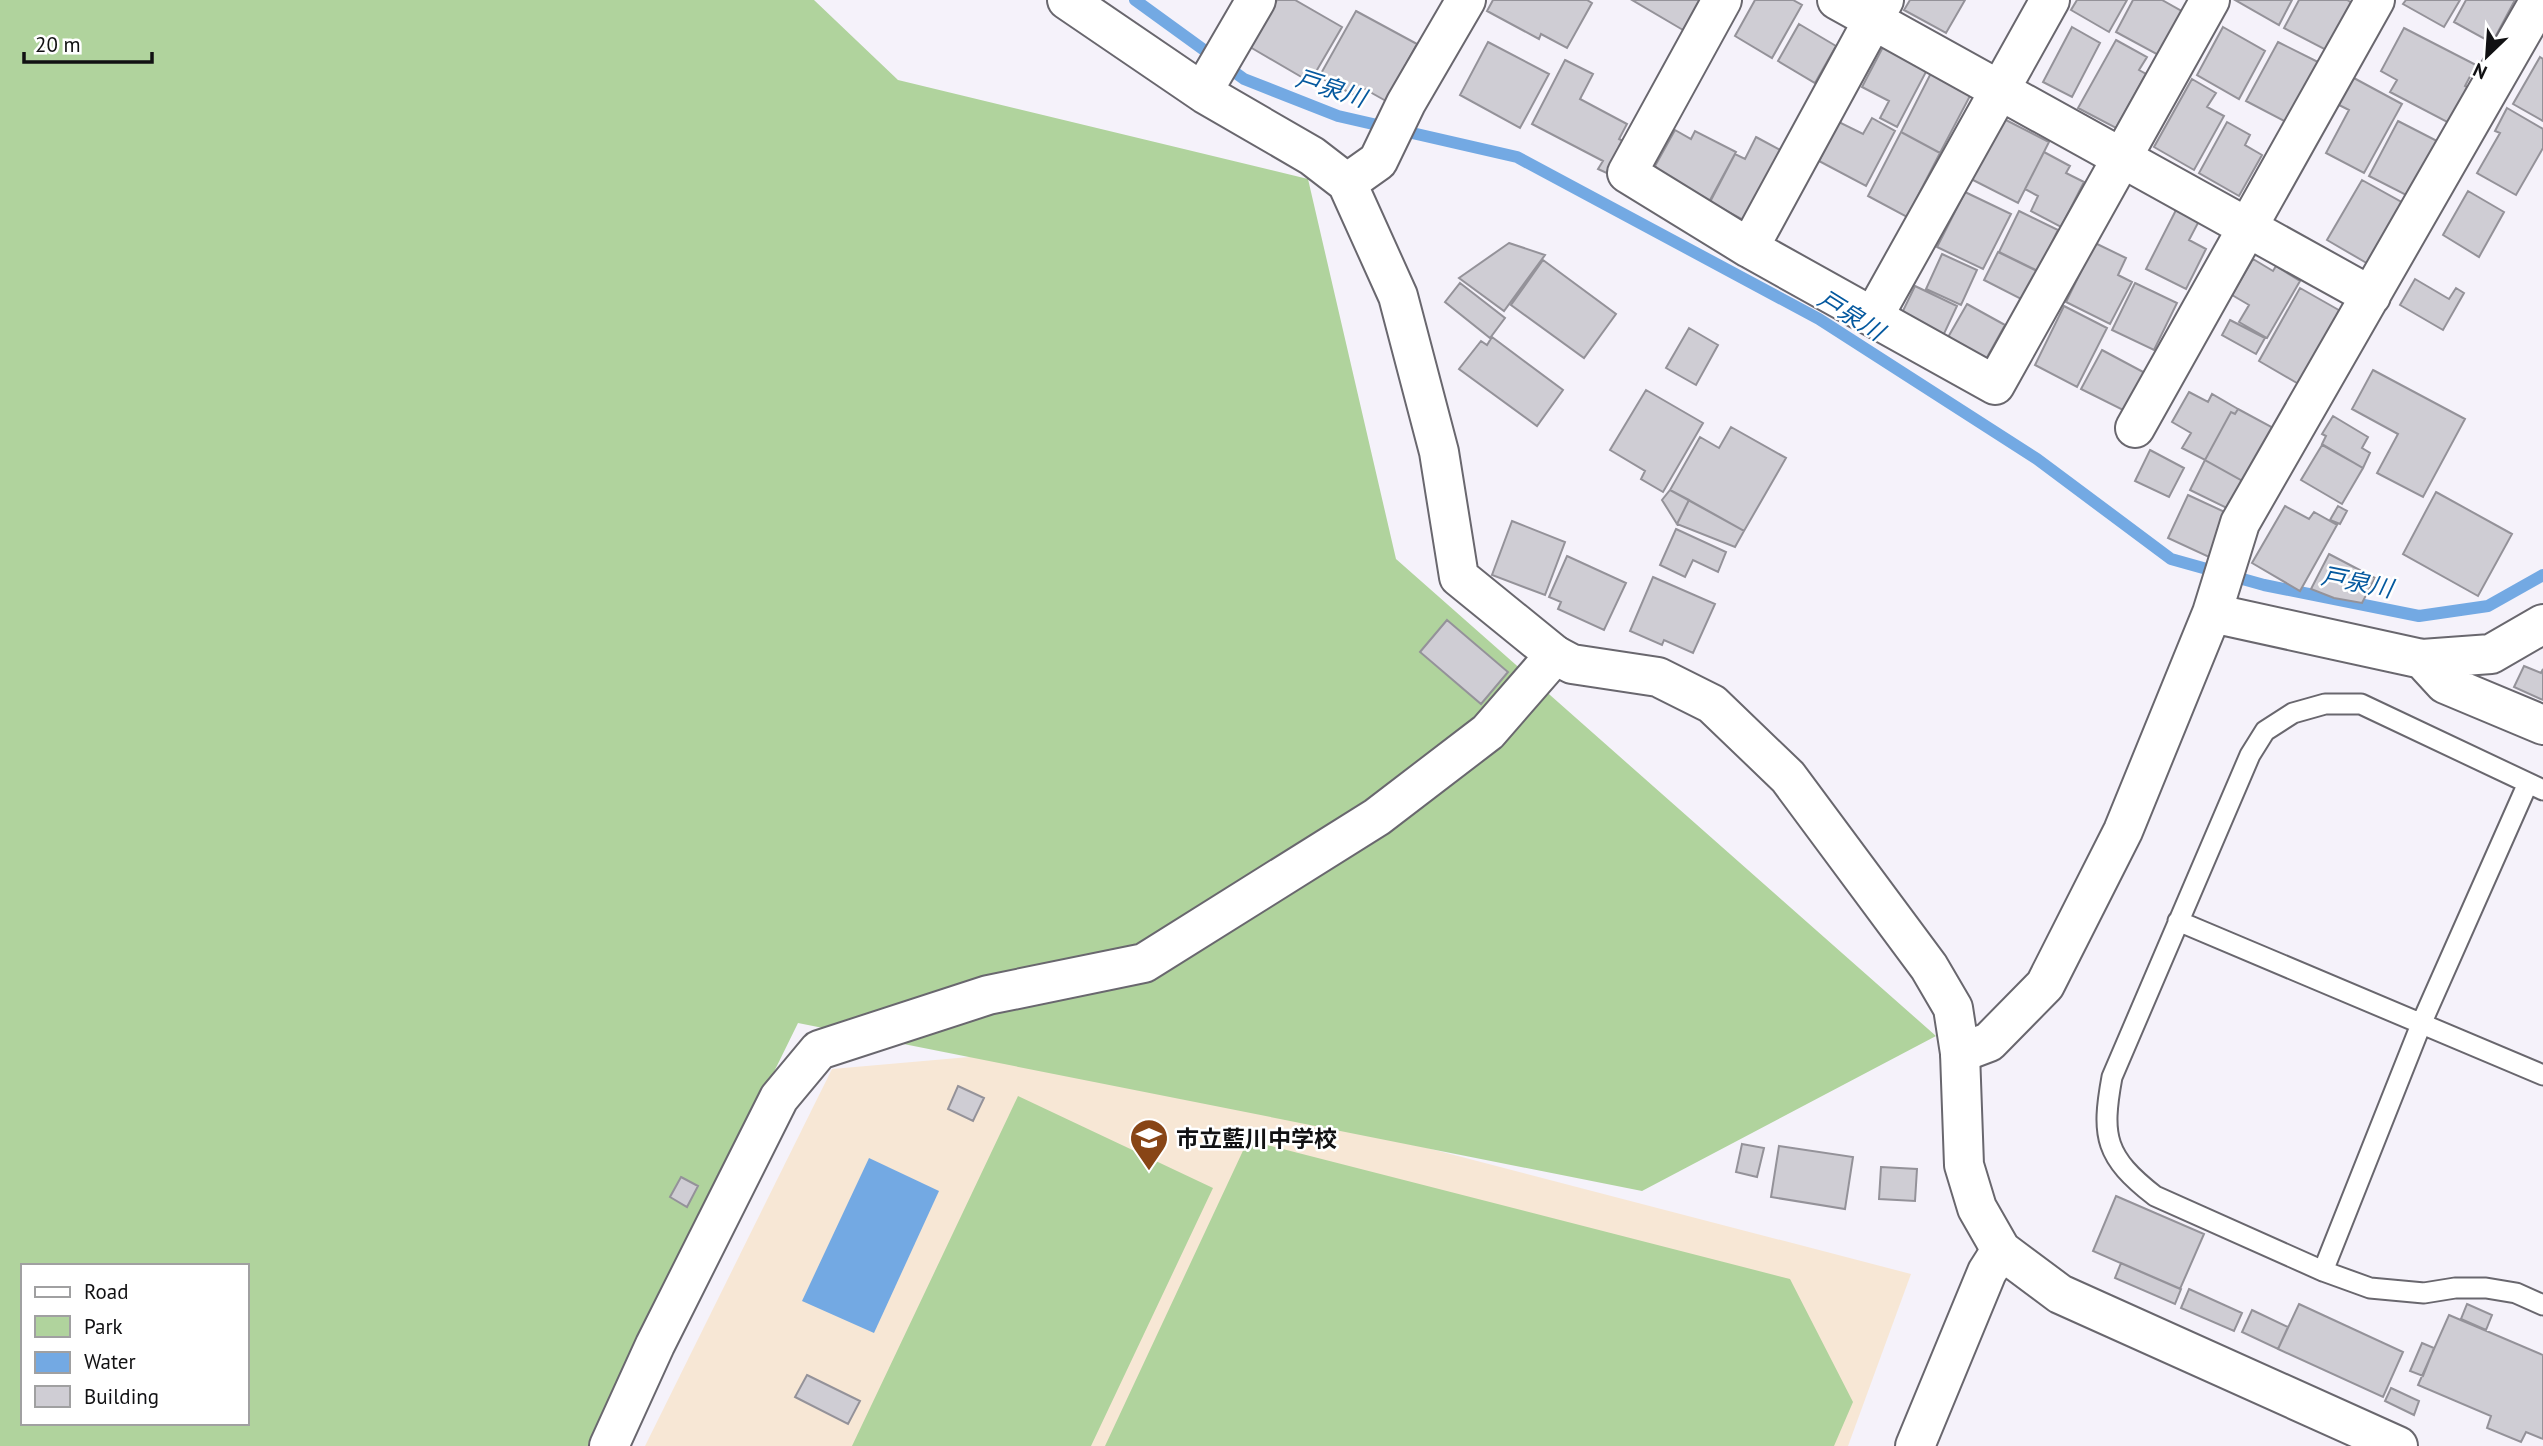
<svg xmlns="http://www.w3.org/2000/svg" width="2543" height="1446" font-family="'PT Sans','Noto Sans JP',sans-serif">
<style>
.education{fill:#f7e7d5}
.green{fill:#b0d39d;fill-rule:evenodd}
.water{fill:#73a9e3}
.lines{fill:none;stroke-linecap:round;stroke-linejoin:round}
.stream{stroke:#73a9e3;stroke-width:12}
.building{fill:#cfcdd4;stroke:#949299;stroke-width:2}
.lane-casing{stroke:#69676e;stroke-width:23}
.street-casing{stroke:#69676e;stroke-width:42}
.secondary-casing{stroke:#69676e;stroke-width:42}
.lane{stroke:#fff;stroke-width:19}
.street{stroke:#fff;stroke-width:38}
.secondary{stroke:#fff;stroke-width:38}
.labels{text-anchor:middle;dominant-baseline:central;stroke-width:5;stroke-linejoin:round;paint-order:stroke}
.poi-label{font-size:23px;font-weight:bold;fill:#111113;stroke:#fff;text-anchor:start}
.water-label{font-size:24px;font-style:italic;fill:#05599f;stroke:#fff}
</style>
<rect width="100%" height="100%" fill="#f5f2fa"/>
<path class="education" d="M1051 1050 1911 1274 1848 1446H645L832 1069Z"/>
<path class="green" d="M0 0H814L898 80 1308 179 1396 559 1936 1036 1642 1191 798 1023 590 1446H0ZM23 1266H247V1423H23Z
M1018 1096 1213 1188 1091 1446H852Z
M1248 1140 1790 1279 1853 1402 1834 1446H1105Z"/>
<path class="water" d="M869 1158 939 1191 874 1333 802 1301Z"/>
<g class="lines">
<path class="stream" d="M1135 0 1244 79 1338 116 1517 157 1819 319 2037 459 2171 559 2264 585 2419 616 2488 606 2543 575"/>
</g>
<path class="building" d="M1277 0H1295L1342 27 1310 82 1250 47Z
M1493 0H1587L1592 3 1567 48 1541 34 1539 39 1487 11Z
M1632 0H1701L1683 30Z
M1755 0H1793L1802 5 1772 58 1735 36Z
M1910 0H1965L1946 33 1904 10Z
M2077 0H2127L2109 32 2071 10Z
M2133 0H2162L2185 13 2162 57 2116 32Z
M2235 0H2292L2279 25Z
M2299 0H2347L2356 5 2330 52 2284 28Z
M2406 0H2460L2444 27 2403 4Z
M2466 0H2515L2492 43 2454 22Z
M1356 11 1417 44 1386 101 1361 87 1356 96 1319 77Z
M1799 24 1836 46 1815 83 1778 61Z
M2072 27 2100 43 2072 97 2043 82Z
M2223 27 2265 51 2239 99 2197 75Z
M2404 28 2476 65 2465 86 2470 88 2451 124 2390 92 2397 80 2381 71Z
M2116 40 2147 57 2139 70 2146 74 2116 128 2078 108Z
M1488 42 1549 74 1520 128 1460 95Z
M2278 42 2318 62 2286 122 2246 101Z
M1883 47 1927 70 1897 127 1880 118 1889 101 1862 87Z
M2540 57 2543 59V121L2513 104Z
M1565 60 1593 74 1580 99 1627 124 1619 139 1627 143 1611 175 1598 169 1603 161 1532 124Z
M1931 73 1971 94 1940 153 1901 132Z
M2352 77 2402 104 2364 173 2326 153 2349 110 2337 104Z
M2192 79 2216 93 2207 107 2224 116 2194 170 2154 147Z
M2507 108 2543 129V148L2516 195 2477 173 2500 133 2495 131Z
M1872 118 1895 131 1866 186 1819 161 1839 122 1863 134Z
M2002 118 2049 142 2018 203 1971 179Z
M2398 121 2437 141 2408 196 2369 176Z
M2227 122 2250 135 2245 145 2262 155 2239 196 2199 173Z
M1675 130 1691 139 1695 131 1736 152 1709 202 1671 182 1655 166Z
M1901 132 1940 153 1907 217 1868 196Z
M1756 137 1782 151 1745 221 1710 202 1735 154 1745 159Z
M2044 152 2070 166 2066 173 2084 182 2061 227 2031 211 2038 196 2025 189Z
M2362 180 2405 204 2370 265 2327 240Z
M2468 191 2504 212 2479 257 2443 235Z
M1965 192 2011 214 1983 269 1937 247Z
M2176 210 2199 221 2189 240 2206 249 2186 289 2146 269Z
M2019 211 2058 230 2038 271 1999 252Z
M1509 243 1545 255 1504 311 1459 278Z
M2095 243 2126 258 2118 275 2132 282 2110 324 2066 302Z
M1998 252 2037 271 2023 300 1984 280Z
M1942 254 1977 270 1961 305 1926 289Z
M2253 259 2273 271 2276 266 2300 281 2267 338 2239 322 2249 305 2232 295Z
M1543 260 1616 314 1584 358 1511 305Z
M2415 279 2449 299 2456 288 2464 293 2443 330 2400 305Z
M1460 283 1505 318 1490 338 1445 302Z
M2135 283 2177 303 2154 350 2112 330Z
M1915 286 1957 306 1942 338 1900 317Z
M2300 288 2344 313 2302 386 2259 361Z
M1967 304 2005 325 1985 361 1947 339Z
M2064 306 2107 328 2077 387 2035 365Z
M2230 320 2265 338 2256 354 2222 335Z
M1689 328 1718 345 1696 385 1666 368Z
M1492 337 1563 390 1537 426 1459 369 1481 341 1487 345Z
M2102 350 2145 373 2125 411 2081 389Z
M2373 370 2465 419 2423 497 2377 473 2398 434 2352 409Z
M1646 390 1703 423 1663 492 1641 479 1645 471 1610 450Z
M2189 392 2208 402 2212 394 2238 409 2235 414 2231 412 2205 460 2182 448 2191 433 2172 422Z
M2238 409 2279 431 2246 483 2205 460 2231 412 2235 414Z
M2333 416 2368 437 2362 448 2370 453 2363 468 2322 444 2326 436 2322 434Z
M1731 427 1786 458 1744 531 1670 490 1700 437 1719 448Z
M2322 445 2363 468 2342 504 2301 480Z
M2150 450 2184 468 2169 497 2135 481Z
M2205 460 2246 483 2233 511 2190 490Z
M1670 490 1689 500 1677 524 1662 500Z
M2436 492 2512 534 2478 596 2403 554Z
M2188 495 2229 514 2209 557 2168 538Z
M1689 500 1744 531 1735 547 1677 524Z
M2285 506 2309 519 2314 512 2337 525 2300 591 2252 563Z
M2338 506 2347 511 2340 524 2330 520Z
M1512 521 1565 542 1545 595 1492 575Z
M1676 529 1726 552 1718 572 1693 560 1685 577 1660 565Z
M2329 554 2375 578 2362 603 2334 598 2311 589Z
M1567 556 1626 583 1604 630 1558 609 1561 602 1549 597Z
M1653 577 1715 604 1693 653 1664 640 1662 645 1630 631Z
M1447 620 1508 672 1481 704 1420 652Z
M2524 666 2541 673 2543 669V700L2514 687Z
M958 1086 984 1098 973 1121 948 1109Z
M1742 1144 1764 1148 1757 1177 1736 1172Z
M1779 1146 1853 1157 1845 1209 1771 1197Z
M1881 1167 1917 1169 1915 1201 1879 1199Z
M681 1177 698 1186 687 1207 670 1197Z
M2116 1196 2204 1234 2180 1289 2093 1251Z
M2121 1263 2181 1289 2175 1304 2115 1278Z
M2189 1289 2242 1313 2234 1331 2181 1308Z
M2299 1304 2403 1352 2383 1397 2278 1349Z
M2467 1304 2492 1315 2486 1330 2461 1319Z
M2252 1310 2288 1327 2278 1349 2242 1332Z
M2449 1315 2543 1355V1439L2526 1432 2521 1442 2487 1428 2491 1416 2418 1385Z
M2422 1343 2434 1348 2423 1376 2410 1371Z
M807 1375 860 1401 848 1424 795 1397Z
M2391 1388 2419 1401 2414 1415 2385 1401Z"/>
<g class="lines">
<defs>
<path id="lane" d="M2543 790 2361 704H2325L2293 713 2265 731 2250 755 2112 1077C2101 1137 2105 1157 2155 1196L2323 1271 2370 1288 2424 1293 2455 1288H2486L2516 1293 2543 1305
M2178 921 2543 1075
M2323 1271 2422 1022 2528 783"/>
<path id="street" d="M1722 0 1627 173 1749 248
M1837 0 2371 296
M1884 0 1749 248 1995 385 2210 0
M1205 94 1210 79 1256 0
M1347 183 1378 161 1406 103 1466 0
M1873 317 2050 0
M2135 428 2375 0
M2212 613 2422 659 2491 654 2543 624
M2422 659 2445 684 2543 725
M1960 1053 1989 1042 2045 985 2123 831 2212 613 2240 523 2540 0
M609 1446 655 1345 779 1098 819 1050 988 995 1144 963 1377 817 1488 732 1555 655 1459 577 1439 452 1398 296 1347 183 1312 156 1205 94 1067 0
M1915 1446 1987 1272 2001 1250"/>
<path id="secondary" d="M1555 655 1572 664 1658 677 1712 704 1788 777 1929 967 1953 1008 1960 1053 1964 1165 1977 1208 2001 1250 2060 1294 2398 1446"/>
</defs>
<use href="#lane" class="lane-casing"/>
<use href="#street" class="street-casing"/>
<use href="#secondary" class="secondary-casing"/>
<use href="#lane" class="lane"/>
<use href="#street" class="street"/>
<use href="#secondary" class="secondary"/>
</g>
<defs>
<symbol id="school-pin" viewBox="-11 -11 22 30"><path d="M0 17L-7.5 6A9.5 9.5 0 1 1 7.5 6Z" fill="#884516" stroke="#fff"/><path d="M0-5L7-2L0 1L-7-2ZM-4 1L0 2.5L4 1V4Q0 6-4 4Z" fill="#fff"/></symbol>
</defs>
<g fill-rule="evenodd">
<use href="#school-pin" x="1127" y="1116" width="44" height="60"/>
</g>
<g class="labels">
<g class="poi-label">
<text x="1176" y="1138">市立藍川中学校</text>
</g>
<g class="water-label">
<text transform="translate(1331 88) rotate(18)">戸泉川</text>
<text transform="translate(1851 315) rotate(32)">戸泉川</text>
<text transform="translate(2357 582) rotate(11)">戸泉川</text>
</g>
</g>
<rect x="21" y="1264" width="228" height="161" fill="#ffffff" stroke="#a0a0a1" stroke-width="2"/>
<rect x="35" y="1287" width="35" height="10" fill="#ffffff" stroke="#a0a0a1" stroke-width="2"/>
<text x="84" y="1299" font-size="21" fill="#111113">Road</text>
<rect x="35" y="1316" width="35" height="21" fill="#b0d39d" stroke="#a0a0a1" stroke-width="2"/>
<text x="84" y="1334" font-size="21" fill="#111113">Park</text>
<rect x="35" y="1352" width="35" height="21" fill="#73a9e3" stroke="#a0a0a1" stroke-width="2"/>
<text x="84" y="1369" font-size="21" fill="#111113">Water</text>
<rect x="35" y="1386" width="35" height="21" fill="#cfcdd4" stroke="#a0a0a1" stroke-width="2"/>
<text x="84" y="1404" font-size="21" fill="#111113">Building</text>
<g transform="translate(2487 56) rotate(205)" stroke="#ffffff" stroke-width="5" paint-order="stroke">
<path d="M0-5L12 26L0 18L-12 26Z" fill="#111113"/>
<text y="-10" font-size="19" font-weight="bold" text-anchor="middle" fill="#111113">N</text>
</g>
<path d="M24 52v10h128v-10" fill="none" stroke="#111113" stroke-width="3.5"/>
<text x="35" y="52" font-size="21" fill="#111113" stroke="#ffffff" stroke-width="5" paint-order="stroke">20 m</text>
</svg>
